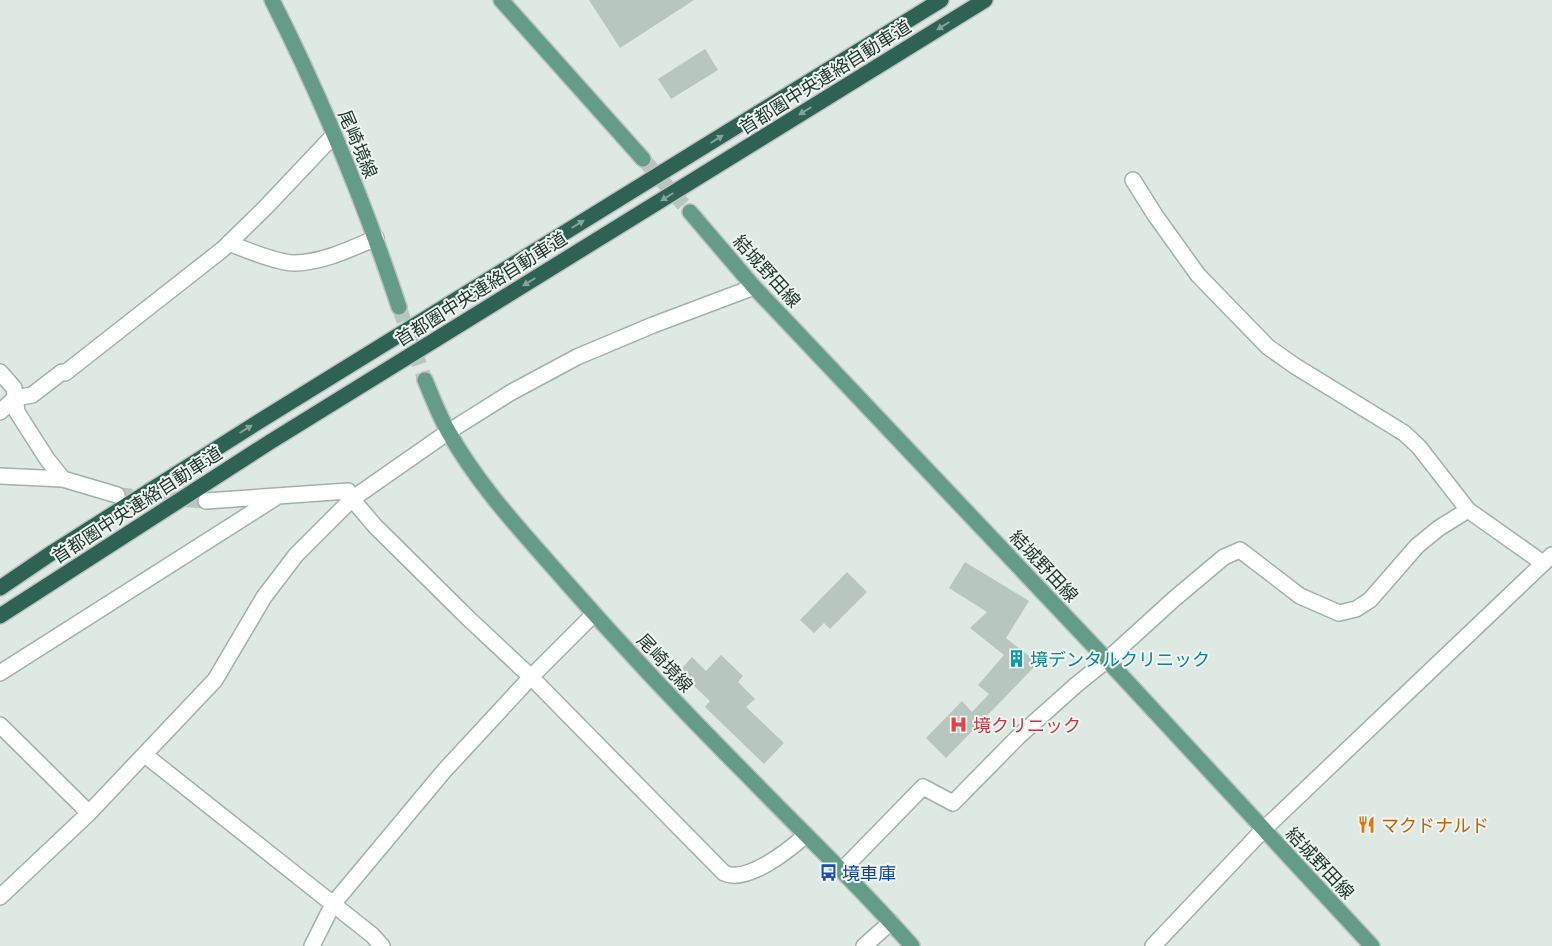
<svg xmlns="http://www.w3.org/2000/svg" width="1552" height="946" font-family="'DejaVu Sans','Noto Sans JP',sans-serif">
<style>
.building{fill:#b7c6bf}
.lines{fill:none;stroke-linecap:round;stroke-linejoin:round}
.minor-tunnel{stroke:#b9c6bf;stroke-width:15;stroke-dasharray:15 8;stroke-linecap:butt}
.major-tunnel{stroke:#b9c6bf;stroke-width:15;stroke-dasharray:15 8;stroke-linecap:butt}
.minor-casing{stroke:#a2b0aa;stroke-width:18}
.major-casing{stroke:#bcc3c1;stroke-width:18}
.highway-casing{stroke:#bcc3c1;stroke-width:18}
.minor{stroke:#fff;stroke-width:15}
.major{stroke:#659c89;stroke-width:15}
.highway{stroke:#2e6253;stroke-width:15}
.oneway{fill:#85a59b}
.labels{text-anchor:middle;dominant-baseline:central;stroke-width:4;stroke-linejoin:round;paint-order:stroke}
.street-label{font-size:18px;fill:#213830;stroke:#eff6f2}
.culture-label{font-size:18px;fill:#0d838f;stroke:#eff6f2;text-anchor:start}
.health-label{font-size:18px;fill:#be3a42;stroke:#eff6f2;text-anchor:start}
.food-label{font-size:18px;fill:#c56008;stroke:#eff6f2;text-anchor:start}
.transit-label{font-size:18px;fill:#164399;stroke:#eff6f2;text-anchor:start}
</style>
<rect width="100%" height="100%" fill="#dfe9e3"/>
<path class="building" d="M589 0H694L620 48Z
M705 49 718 70 671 99 658 79Z
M965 562 1029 601 1006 638 1038 663 946 758 926 738 962 701 972 712 989 694 978 685 1004 655 970 628 987 612 949 588Z
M847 572 867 592 830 629 824 623 814 633 800 620Z
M721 655 743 676 738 682 755 699 746 707 784 743 764 764 705 707 710 701 692 684 690 686 677 674 692 657 706 671Z"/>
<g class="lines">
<path class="minor-tunnel" d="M117 495 206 501"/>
<path class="major-tunnel" d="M643 159 690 212
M399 307 425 380"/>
<defs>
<path id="minor" d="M1133 180 1155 215 1198 275 1268 347 1295 366 1404 433 1419 447 1468 510 1543 563
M229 243C246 250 278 263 295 263 324 262 350 249 376 238
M0 372 14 388 17 412 47 459 63 479
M0 412 15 398 32 395 62 372 65 373 223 249 265 208 334 135
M0 476 63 479 117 495
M206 501 348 491 352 499 375 526 468 618 531 677 724 873C747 884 789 850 806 835
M0 673 275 498
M0 725 82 806 88 814
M145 755 372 935 382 946
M842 870 923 787 953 803 1019 736 1076 685 1107 660 1174 599 1224 557 1240 550 1300 596 1339 613 1356 609 1370 600 1417 546 1439 528 1468 510
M0 897 88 814 215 680 264 597 296 555 352 499 448 432 510 393 577 357 653 325 754 287
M312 946 333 904 444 771 531 677 594 614
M864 946 891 922
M1153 946 1264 829 1552 555"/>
<path id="major" d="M272 0C322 99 364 201 399 307
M501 0 643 159
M690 212 754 287 1107 660 1372 946
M425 380C432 397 439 415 448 431 479 487 525 535 566 582 624 648 685 713 747 775 802 832 860 886 912 946"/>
<path id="highway" d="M0 588 53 552 255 424 941 0
M0 616 270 442 985 0"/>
</defs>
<use href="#minor" class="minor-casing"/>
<use href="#major" class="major-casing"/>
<use href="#highway" class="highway-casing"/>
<use href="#minor" class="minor"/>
<use href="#major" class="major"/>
<use href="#highway" class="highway"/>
</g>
<defs><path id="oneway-solid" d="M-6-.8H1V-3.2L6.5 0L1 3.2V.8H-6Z" transform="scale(1.25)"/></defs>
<g class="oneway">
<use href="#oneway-solid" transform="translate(943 26) rotate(148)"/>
<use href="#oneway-solid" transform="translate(805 111) rotate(148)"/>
<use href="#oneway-solid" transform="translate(717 139) rotate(-32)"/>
<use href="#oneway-solid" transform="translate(667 197) rotate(148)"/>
<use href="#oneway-solid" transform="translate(578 224) rotate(-32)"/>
<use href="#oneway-solid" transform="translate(529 282) rotate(148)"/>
<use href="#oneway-solid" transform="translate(246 429) rotate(-32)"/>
</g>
<defs>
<symbol id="building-bare" viewBox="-9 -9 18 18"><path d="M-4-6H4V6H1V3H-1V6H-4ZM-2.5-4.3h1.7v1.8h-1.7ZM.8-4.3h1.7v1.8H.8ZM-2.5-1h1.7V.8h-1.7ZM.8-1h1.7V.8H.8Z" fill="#0f9aa8" stroke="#eff6f2" stroke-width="2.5" paint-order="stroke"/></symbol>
<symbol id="hospital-bare" viewBox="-9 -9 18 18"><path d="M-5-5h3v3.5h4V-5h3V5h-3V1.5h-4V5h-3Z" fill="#e0444e" stroke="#eff6f2" stroke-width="2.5" paint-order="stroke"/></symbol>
<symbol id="restaurant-bare" viewBox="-9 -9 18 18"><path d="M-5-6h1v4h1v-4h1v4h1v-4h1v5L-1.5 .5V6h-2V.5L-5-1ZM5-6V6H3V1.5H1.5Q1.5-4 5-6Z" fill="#e8710a" stroke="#eff6f2" stroke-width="2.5" paint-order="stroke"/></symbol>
<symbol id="bus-bare" viewBox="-9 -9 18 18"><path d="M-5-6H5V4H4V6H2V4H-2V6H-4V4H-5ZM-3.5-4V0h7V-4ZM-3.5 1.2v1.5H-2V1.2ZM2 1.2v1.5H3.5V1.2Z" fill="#1a4fb4" stroke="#eff6f2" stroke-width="2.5" paint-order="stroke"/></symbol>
</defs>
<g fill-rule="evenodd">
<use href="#building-bare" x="1004" y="646" width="25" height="25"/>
<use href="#hospital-bare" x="946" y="712" width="25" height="25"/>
<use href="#restaurant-bare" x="1354" y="812" width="25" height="25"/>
<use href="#bus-bare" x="816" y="860" width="25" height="25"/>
</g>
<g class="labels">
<g class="street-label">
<text transform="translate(825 77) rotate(-32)">首都圏中央連絡自動車道</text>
<text transform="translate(358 144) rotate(67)">尾崎境線</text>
<text transform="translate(767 271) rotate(48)">結城野田線</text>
<text transform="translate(481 289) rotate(-32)">首都圏中央連絡自動車道</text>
<text transform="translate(137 505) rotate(-33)">首都圏中央連絡自動車道</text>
<text transform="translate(1044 566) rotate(47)">結城野田線</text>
<text transform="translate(665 663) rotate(47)">尾崎境線</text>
<text transform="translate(1320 863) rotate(47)">結城野田線</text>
</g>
<g class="culture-label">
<text x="1030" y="659">境デンタルクリニック</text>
</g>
<g class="health-label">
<text x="973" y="725">境クリニック</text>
</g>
<g class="food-label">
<text x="1381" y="825">マクドナルド</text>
</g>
<g class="transit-label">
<text x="842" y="873">境車庫</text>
</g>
</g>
</svg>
